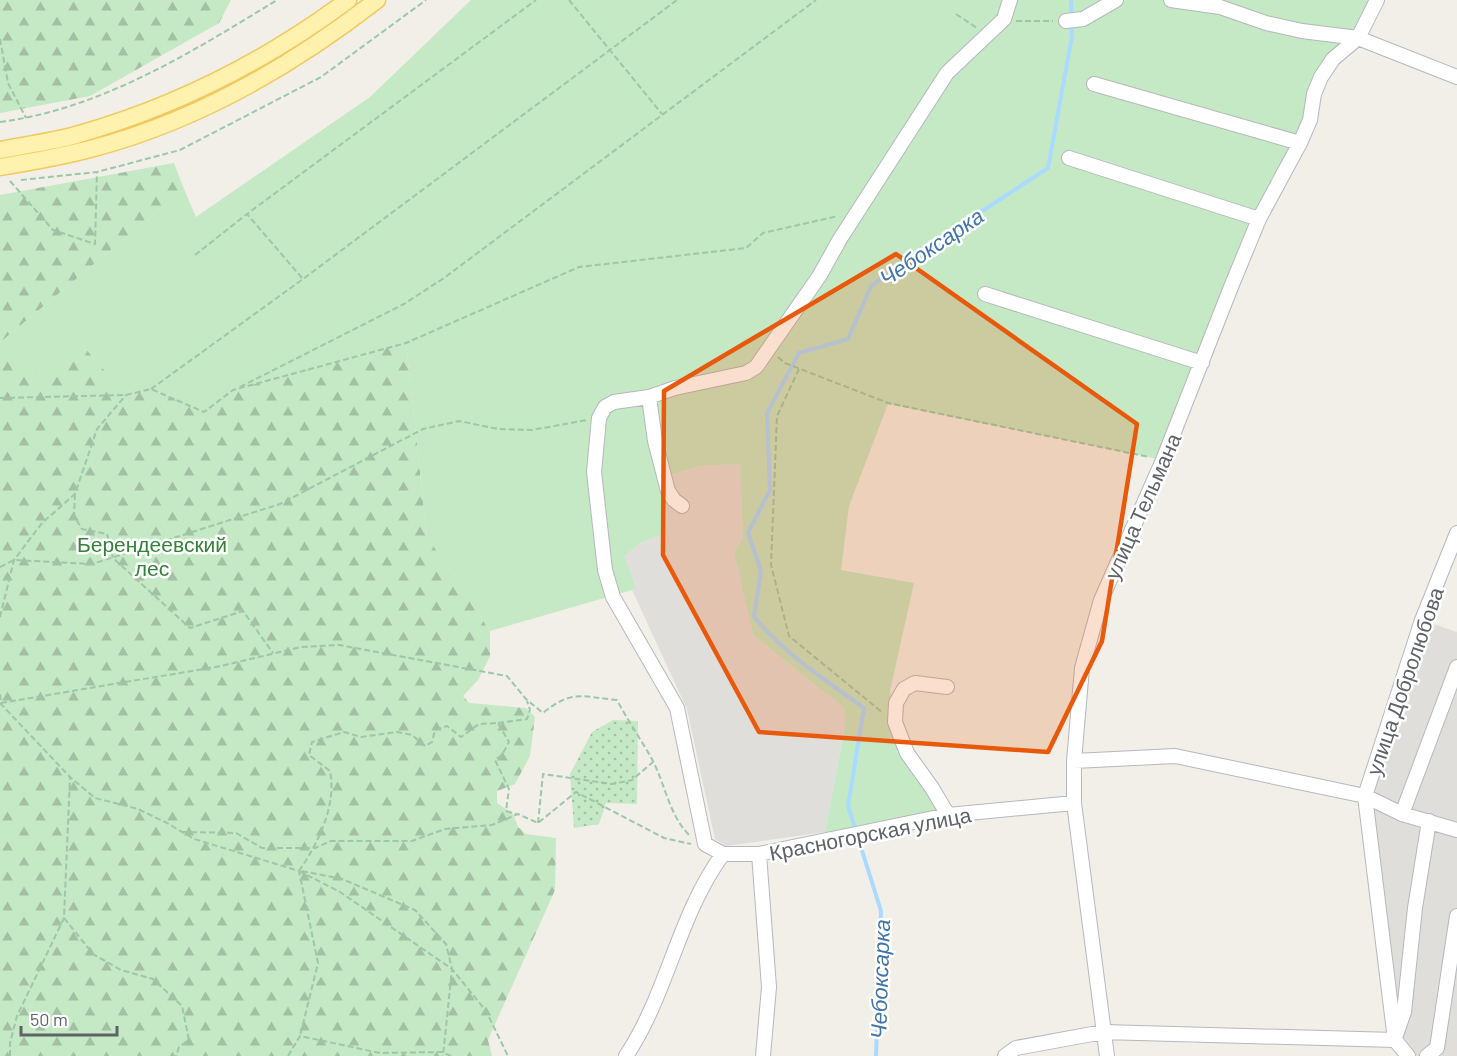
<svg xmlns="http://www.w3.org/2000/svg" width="1457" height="1056" font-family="Barlow,sans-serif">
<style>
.industrial{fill:#e0deda}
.grass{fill:url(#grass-dots)}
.forest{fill:url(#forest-firs)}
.green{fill:#c5e8c5}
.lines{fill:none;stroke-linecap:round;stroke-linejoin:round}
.stream{stroke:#aadaff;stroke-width:4}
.minor-casing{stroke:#b5b8bc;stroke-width:16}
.major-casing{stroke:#f2c960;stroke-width:19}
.path{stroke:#9cc7a9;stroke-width:2;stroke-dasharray:6 3;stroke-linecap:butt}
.minor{stroke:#fff;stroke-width:14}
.major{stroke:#fff2af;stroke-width:16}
.marked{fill:#e8590c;fill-opacity:0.2;stroke:#e8590c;stroke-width:4.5;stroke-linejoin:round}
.labels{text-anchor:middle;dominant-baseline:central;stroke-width:5;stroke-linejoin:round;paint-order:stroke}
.street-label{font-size:21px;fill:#5f6368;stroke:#fff}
.park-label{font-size:21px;fill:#348238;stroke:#fff}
.water-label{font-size:22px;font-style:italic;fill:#4174aa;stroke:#fff}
</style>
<defs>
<pattern id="grass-dots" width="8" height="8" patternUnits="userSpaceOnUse" patternTransform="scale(1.5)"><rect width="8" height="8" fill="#c5e8c5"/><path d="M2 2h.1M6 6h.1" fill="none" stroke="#a3c0a4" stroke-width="1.8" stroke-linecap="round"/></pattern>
<pattern id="forest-firs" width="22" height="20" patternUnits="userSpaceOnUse" patternTransform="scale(1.5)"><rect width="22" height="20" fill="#c5e8c5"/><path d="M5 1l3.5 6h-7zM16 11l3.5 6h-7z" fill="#a3c0a4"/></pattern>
</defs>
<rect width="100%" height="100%" fill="#f1efe8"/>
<path class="industrial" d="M740 464 743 537 734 553 753 635 844 708 845 726 825 832 726 846 715 839 687 709 632 590 636 586 623 556 640 543 663 534 668 476 700 466Z
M1422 620 1457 632V1056H1408L1395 1040 1365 796Z"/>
<path class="grass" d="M613 720 638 721 637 804 606 803 599 824 574 828 570 774 592 732Z"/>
<path class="forest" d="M0 0H231L219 23 90 96 0 113Z
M174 163 184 189 2 341H79L126 395 151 389 204 412 233 390 406 343 427 536 490 631V656L478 680 463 696 469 703 526 708 535 717 530 756 515 784 497 791V803L513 814 518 827 526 834 556 838 555 890 488 1040 492 1056H0V195Z"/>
<path class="green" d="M471 0H1377L1333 59 1310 120 1259 219 1163 460 888 404 849 506 841 570 914 583 890 691 902 753 948 815 837 838 825 832 845 726 844 708 753 635 734 553 743 537 740 464 700 466 668 476 674 500 664 506 663 534 640 543 624 556 636 587 632 590 490 631 427 536 406 343 233 390 204 412 152 389 126 395 79 341 46 379 2 341 184 189 196 217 370 97Z"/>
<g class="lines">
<path class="stream" d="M876 1056 881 911 848 806 864 708C825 680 785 654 754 617L761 571 748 533 770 490 767 413 799 353 848 339 871 286 922 250 1048 168 1072 36 1071 0"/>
<defs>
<path id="minor" d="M1171 0 1220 7 1266 23 1302 31 1358 38 1457 77
M1066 21 1083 19 1116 0
M1094 84 1300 143
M1069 158 1259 219
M985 294 1202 363
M649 397 655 441 668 491 674 500 682 506
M947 687 915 683 904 689 896 703 895 722 907 753 932 788 948 815
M1074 761 1175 756 1365 796 1402 814 1457 830
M1402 814 1457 667
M723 854 705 844 677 708 613 597 605 570 594 472 599 418 605 407 614 402 649 397 675 388 746 373 756 367 820 275 840 239 947 73 1004 19 1010 0
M759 854 769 987 763 1056
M1396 1035 1404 1012 1415 908 1429 821
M626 1056C668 993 678 915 723 854H759L948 815 1074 803
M1005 1056 1016 1048 1103 1032 1395 1040
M1107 1056 1074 803V761L1082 668 1101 600 1163 460 1231 287 1259 219 1300 143 1310 120 1314 94 1321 77 1333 59 1358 38 1377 0
M1408 1056 1395 1040 1365 796 1422 620 1457 533
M1427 1056 1437 1048 1457 916"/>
<path id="major" d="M0 150C25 145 51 142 76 135 175 107 266 61 348 0
M0 167C30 162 60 157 90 149 195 122 292 66 377 0"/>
</defs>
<use href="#minor" class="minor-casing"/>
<use href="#major" class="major-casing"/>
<path class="path" d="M569 0 662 114
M956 14 977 28
M1016 21H1053
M0 39 8 83 26 118
M0 122C101 109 192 52 277 0
M21 180 97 172 180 150 321 77 426 0
M10 181 53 230 95 244 97 172
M195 255 247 214
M302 278 247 214 536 0
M778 357 785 363 888 403 1149 457
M799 369 777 416 771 565 789 636 883 713
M240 387 404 304 444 278 816 0
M151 389 303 279 677 0
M0 398 126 395 151 389 204 412 233 390 406 343 579 267 746 248 763 233 838 216
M75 494 74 516 82 529 107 534 113 558 190 628 243 611 273 653
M0 567 14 560 92 564 280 504 423 429 459 421 498 429 532 430 587 420
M0 617 14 560 42 523 75 494 97 429 126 395
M0 694 1 703
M0 703 70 777 95 798 138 809 167 823 194 839 299 871 318 963 300 1036
M1 703 221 666 301 647 339 645 507 676 526 699 543 713C572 689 583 697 617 700 628 721 642 741 653 761 666 787 669 815 690 836
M498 723 527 719 530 710 527 701
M538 823 543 774 612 784 632 780 653 762
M182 832 236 833 262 848H315L331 841H412L445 829 492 825 518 814 538 823 576 792 664 838 691 844
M299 871C318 843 337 806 330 771L309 755 312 742 344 732 361 737 397 732 412 735 425 746 432 742 435 730 447 726 461 737 479 724 498 723 509 742 502 755 495 760 509 789 506 811 516 814
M299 871 340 892 452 969 486 1011 508 1056
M302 871 342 879 415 910 446 944 452 969 443 1056
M64 918 93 954 121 970 153 979 182 1006 189 1040 179 1047 176 1056
M10 1056V1043L17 1016 64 918 70 777
M288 1056 300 1036 380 1053 442 1052 451 1056"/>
<use href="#minor" class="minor"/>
<use href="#major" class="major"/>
</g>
<path class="marked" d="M896 254 1137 424 1102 641 1048 752 759 732 663 555 664 391Z"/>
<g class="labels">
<g class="street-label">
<text transform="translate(1142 506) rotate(-66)">улица Тельмана</text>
<text transform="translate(1404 681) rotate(-71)">улица Добролюбова</text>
<text transform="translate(870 833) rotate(-11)">Красногорская улица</text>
</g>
<g class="park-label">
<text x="152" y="543">Берендеевский<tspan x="152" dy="24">лес</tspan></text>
</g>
<g class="water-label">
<text transform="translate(931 246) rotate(-34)">Чебоксарка</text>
<text transform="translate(879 979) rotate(-88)">Чебоксарка</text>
</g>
</g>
<path d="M21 1026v9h96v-9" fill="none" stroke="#5f6368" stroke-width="3"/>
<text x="30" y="1026" font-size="18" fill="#5f6368" stroke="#ffffff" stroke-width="4.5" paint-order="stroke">50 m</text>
</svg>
